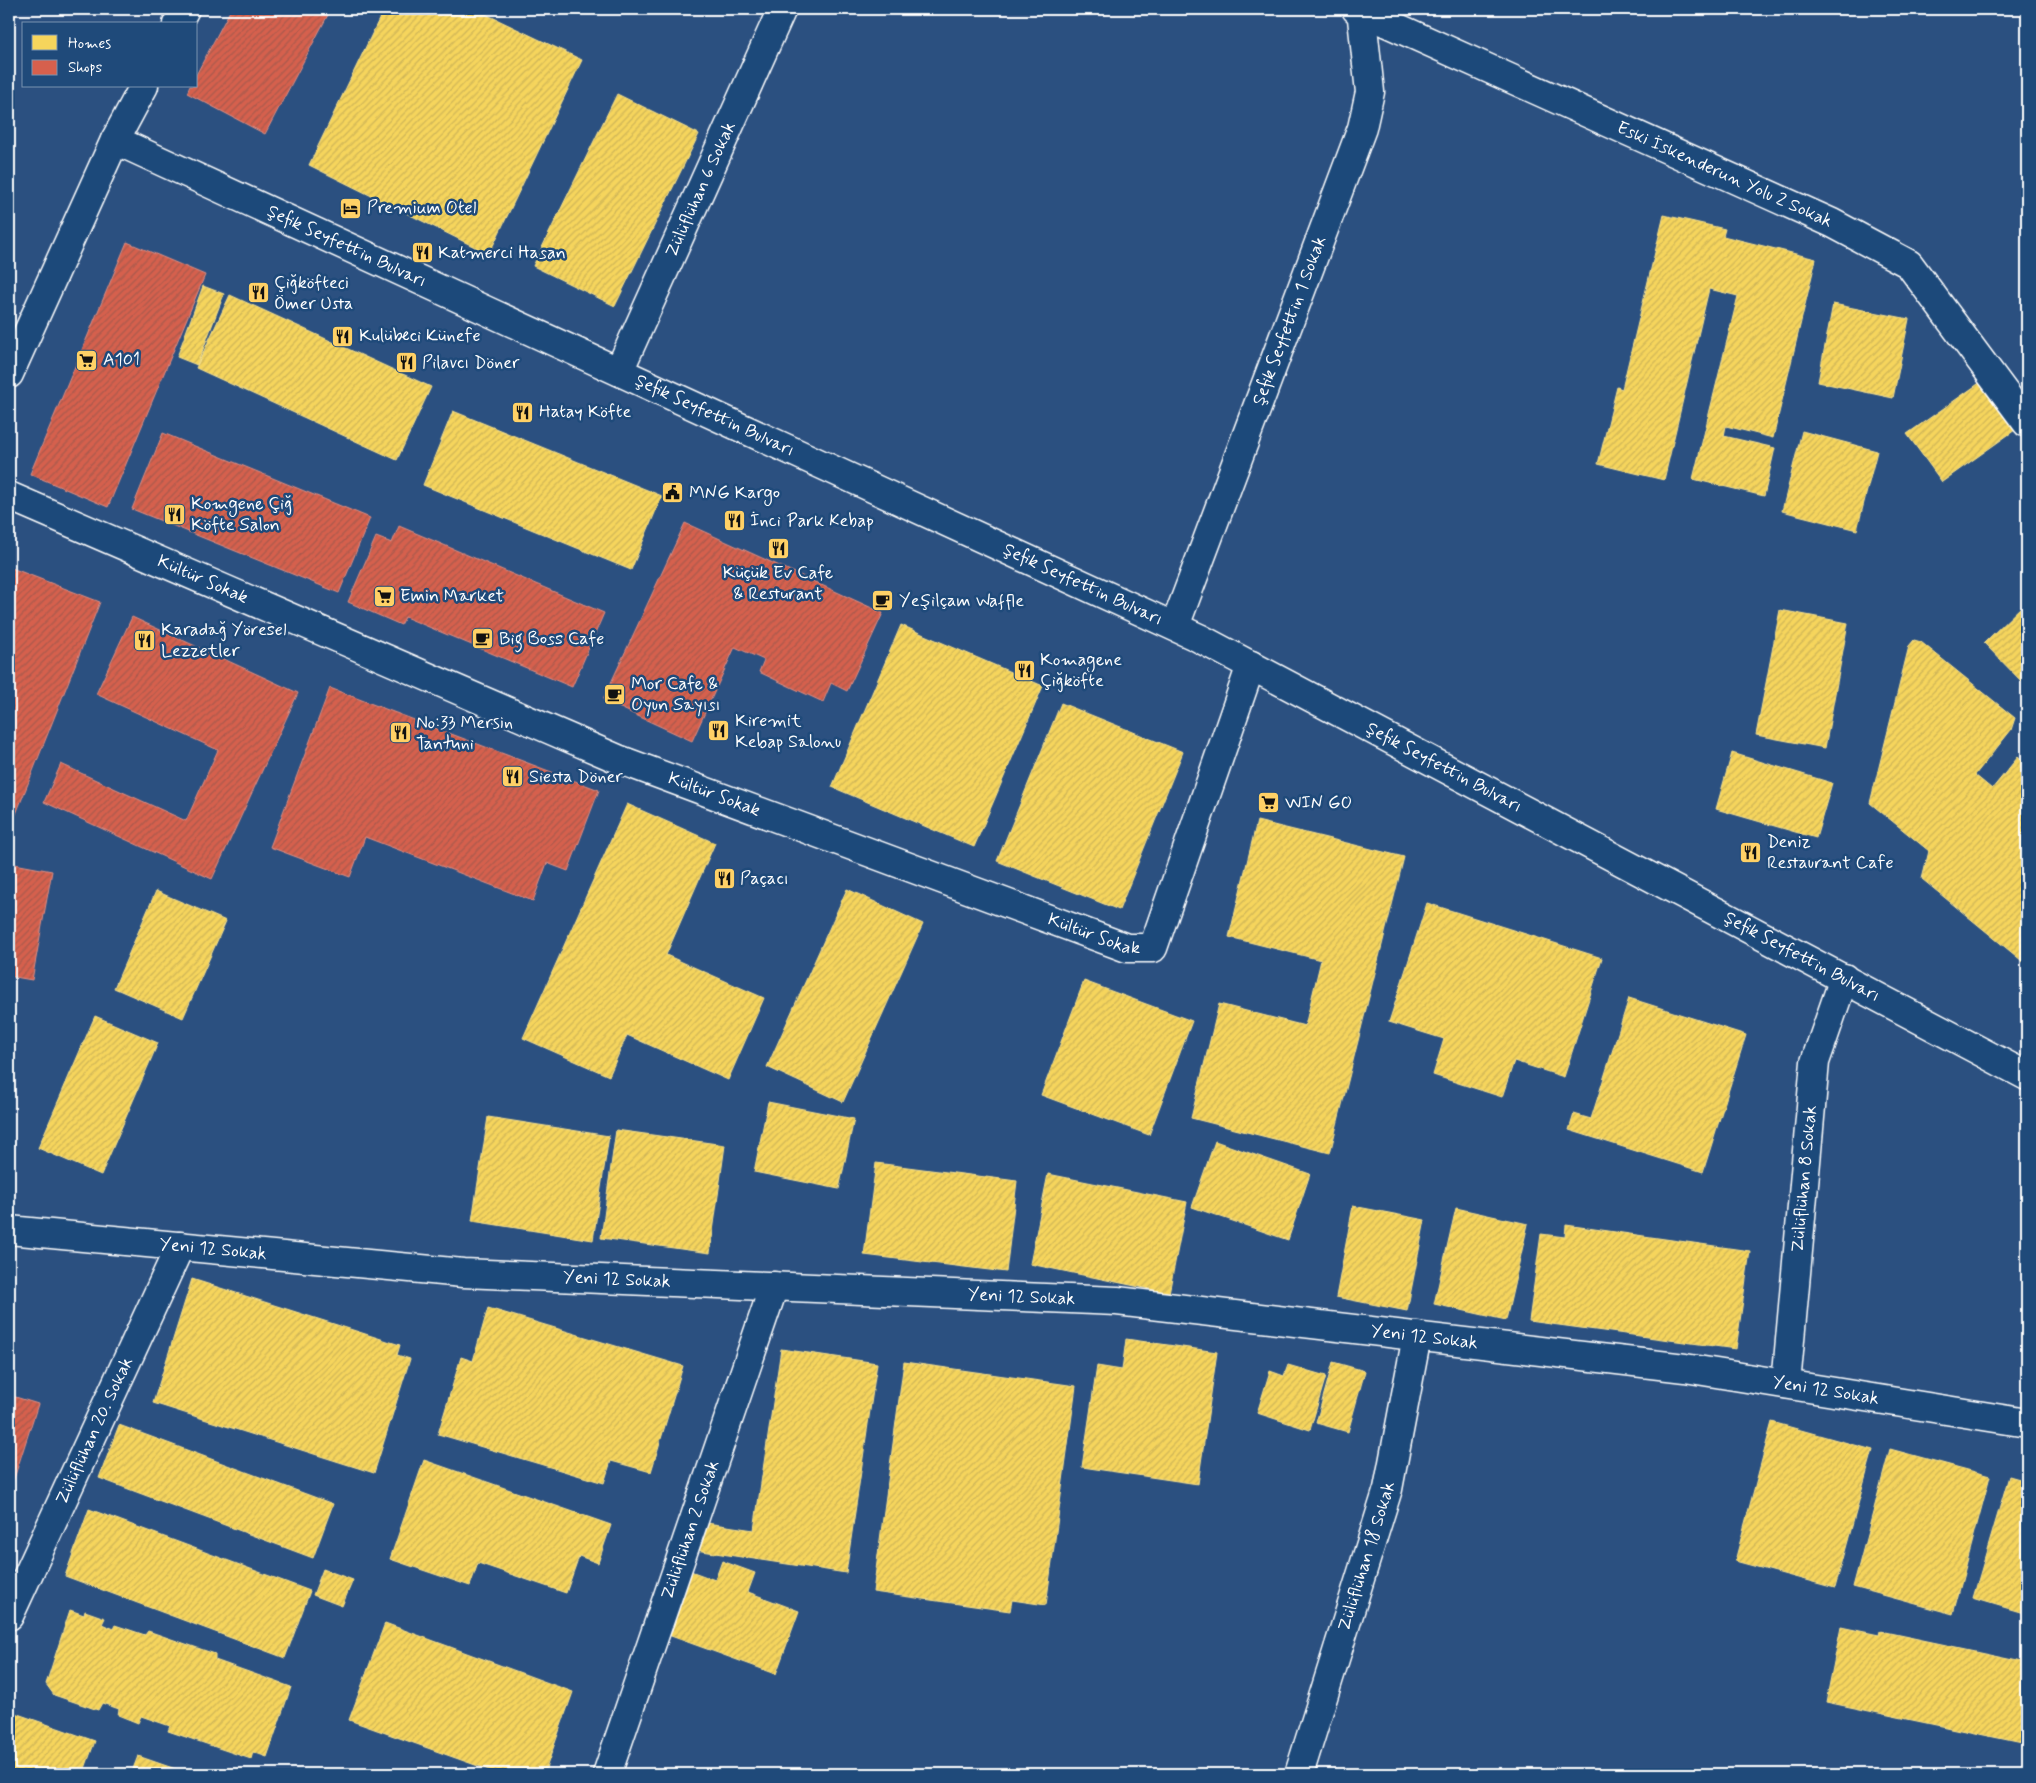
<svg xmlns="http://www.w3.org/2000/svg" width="2036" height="1783" font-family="Mynerve,sans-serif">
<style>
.homes{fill:url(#homes-hatch);stroke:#f9e28d}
.shops{fill:url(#shops-hatch);stroke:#e29082}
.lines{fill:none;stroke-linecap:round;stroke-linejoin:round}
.minor-casing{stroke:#fff;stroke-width:31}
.minor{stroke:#1f4a7a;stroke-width:28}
.labels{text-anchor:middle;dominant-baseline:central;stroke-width:5;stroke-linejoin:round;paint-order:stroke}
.street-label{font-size:18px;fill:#fff;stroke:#1f4a7a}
.poi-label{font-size:18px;fill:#fff;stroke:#1f4a7a;text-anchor:start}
</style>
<defs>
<pattern id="homes-hatch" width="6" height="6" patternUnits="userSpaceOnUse" patternTransform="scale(1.25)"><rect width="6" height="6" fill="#f6d55c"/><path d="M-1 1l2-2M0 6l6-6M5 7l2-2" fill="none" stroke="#ccb358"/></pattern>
<pattern id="shops-hatch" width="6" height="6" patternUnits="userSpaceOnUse" patternTransform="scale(1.25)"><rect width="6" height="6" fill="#d6604d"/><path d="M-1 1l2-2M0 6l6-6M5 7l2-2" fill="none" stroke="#a6594d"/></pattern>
</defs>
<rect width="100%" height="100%" fill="#2b5080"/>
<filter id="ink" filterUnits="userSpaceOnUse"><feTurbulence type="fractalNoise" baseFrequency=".02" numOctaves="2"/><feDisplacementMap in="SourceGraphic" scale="10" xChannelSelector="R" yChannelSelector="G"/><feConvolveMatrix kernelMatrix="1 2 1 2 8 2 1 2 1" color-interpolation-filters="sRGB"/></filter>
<g filter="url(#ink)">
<path class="homes" d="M384 9H475L582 60 489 254 309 165Z
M617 94 699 134 615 306 533 266Z
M1664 215 1725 229 1723 236 1816 259 1773 438 1726 426 1724 436 1775 448 1764 496 1693 479 1738 296 1709 289 1664 480 1598 464 1617 387 1622 389Z
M203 286 224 294 197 365 177 357Z
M230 295 431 387 397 460 196 368Z
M1833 304 1909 319 1893 398 1818 382Z
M1988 377 2022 425 1942 482 1907 434Z
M453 411 662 496 631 570 423 485Z
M1802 431 1877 451 1857 530 1782 511Z
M2027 601V687L1984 643Z
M1780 610 1848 623 1825 748 1756 735Z
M901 625 1043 686 974 847 832 787Z
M1914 640 1921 642 2015 718 2011 730 1975 775 1992 789 2018 757 2027 765V965L1922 879 1929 851 1870 803 1909 646Z
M1061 703 1183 752 1119 910 997 861Z
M1732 753 1832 783 1816 838 1716 809Z
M627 804 715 843 666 955 764 998 728 1080 627 1035 609 1076 523 1038Z
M1257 821 1404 857 1330 1153 1191 1118 1219 1004 1305 1026 1321 960 1229 937Z
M847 889 923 924 843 1102 767 1067Z
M156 891 226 921 183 1018 114 988Z
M1427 903 1602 958 1564 1077 1514 1061 1502 1097 1433 1075 1444 1039 1389 1022Z
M1084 981 1192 1021 1149 1135 1041 1095Z
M1629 998 1746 1035 1703 1172 1569 1130 1574 1114 1591 1119Z
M95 1016 158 1043 101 1175 38 1148Z
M768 1102 854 1119 839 1189 754 1172Z
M488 1117 609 1136 593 1240 472 1221Z
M616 1130 725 1145 710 1253 601 1238Z
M1215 1141 1310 1174 1288 1240 1192 1207Z
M876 1163 1017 1181 1006 1272 864 1255Z
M1048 1174 1187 1202 1169 1293 1030 1264Z
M1353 1206 1425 1220 1407 1311 1336 1297Z
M1456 1208 1528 1224 1506 1320 1434 1304Z
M1566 1225 1750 1251 1736 1349 1529 1321 1541 1234 1565 1237Z
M192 1279 400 1345 397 1355 410 1359 374 1473 153 1403Z
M488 1308 683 1366 651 1472 611 1461 604 1483 438 1434 461 1357 473 1361Z
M1126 1339 1217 1352 1198 1484 1082 1467 1097 1366 1122 1370Z
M781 1349 877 1363 846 1573 689 1549 693 1521 754 1530Z
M904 1362 1076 1386 1046 1605 1012 1600 1010 1611 873 1592Z
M1333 1362 1365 1371 1348 1432 1316 1423Z
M1288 1365 1326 1376 1310 1430 1257 1413 1270 1371 1284 1376Z
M1772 1422 1873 1450 1835 1588 1735 1561Z
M119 1425 333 1504 313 1558 99 1478Z
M1890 1449 1990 1476 1953 1614 1853 1587Z
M424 1460 611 1525 598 1563 579 1556 566 1593 478 1563 470 1586 390 1559Z
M2009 1476 2027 1481V1614L1973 1598Z
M89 1509 310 1591 285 1658 65 1576Z
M722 1561 755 1573 748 1592 799 1611 776 1674 646 1627 669 1563 715 1580Z
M323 1569 353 1580 342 1606 313 1595Z
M70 1610 84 1615 85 1611 105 1618 102 1624 113 1629 115 1625 145 1635 148 1631 215 1654V1660L291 1687 267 1757 253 1752 251 1759 168 1731 170 1726 141 1716 138 1723 118 1715 119 1709 102 1703 98 1710 54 1695 46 1684Z
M385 1623 573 1692 544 1774H494L495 1772 349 1720Z
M1841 1627 1879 1635 1880 1631 2027 1662V1744L1826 1702Z
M9 1711 95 1741 83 1774H9Z
M138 1756 190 1774H131Z
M1341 1772 1359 1774H1341Z"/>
<path class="shops" d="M231 9H331L265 134 187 93 190 86H196V75Z
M127 242 205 275 108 507 30 474Z
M163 433 370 518 339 593 132 509Z
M685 523 883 613 847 691 831 683 823 702 759 672 764 660 735 647 692 741 603 700Z
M399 526 604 613 572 687 405 617 401 625 348 602 376 537 392 543Z
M9 567 100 602 12 824 9 822Z
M132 617 298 693 212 879 44 802 61 764 186 821 218 750 96 694Z
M330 688 599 790 568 871 547 863 533 901 365 837 350 877 270 847Z
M9 863 52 871 32 980 9 976Z
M9 1395 38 1404 9 1494Z"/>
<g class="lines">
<defs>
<g id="minor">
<path id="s1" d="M1356 9 1832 223 1909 264 2027 423"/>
<path d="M177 24 185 9"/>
<path id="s2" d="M115 140 1199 638 2027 1076"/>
<path id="s3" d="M619 371 782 9"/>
<path d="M9 374 115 140 144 86"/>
<path id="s4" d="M9 496 618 759 1127 948H1153L1251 665"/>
<path id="s5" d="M1175 626 1362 128 1370 92 1361 9"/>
<path id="s6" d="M9 1230 463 1273 1117 1301 1685 1368 2027 1423"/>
<path id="s7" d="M1786 1384 1815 1062 1844 978"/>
<path id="s8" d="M9 1616 180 1246"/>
<path id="s9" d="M607 1774 774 1286"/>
<path id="s10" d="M1299 1774 1388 1489 1417 1336"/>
</g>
</defs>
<use href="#minor" class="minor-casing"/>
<use href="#minor" class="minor"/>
</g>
</g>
<defs>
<symbol id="hotel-square" viewBox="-11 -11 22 22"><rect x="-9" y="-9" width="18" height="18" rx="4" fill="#ffd166" stroke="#1f4a7a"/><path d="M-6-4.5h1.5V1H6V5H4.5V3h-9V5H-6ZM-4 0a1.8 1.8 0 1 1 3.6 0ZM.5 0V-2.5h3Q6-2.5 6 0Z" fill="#111"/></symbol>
<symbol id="restaurant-square" viewBox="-11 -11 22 22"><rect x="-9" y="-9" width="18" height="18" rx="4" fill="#ffd166" stroke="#1f4a7a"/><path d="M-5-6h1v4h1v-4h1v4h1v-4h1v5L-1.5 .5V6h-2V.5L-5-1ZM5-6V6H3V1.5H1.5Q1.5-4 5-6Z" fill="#111"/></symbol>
<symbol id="supermarket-square" viewBox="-11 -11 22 22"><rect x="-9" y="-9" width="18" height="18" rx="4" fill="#ffd166" stroke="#1f4a7a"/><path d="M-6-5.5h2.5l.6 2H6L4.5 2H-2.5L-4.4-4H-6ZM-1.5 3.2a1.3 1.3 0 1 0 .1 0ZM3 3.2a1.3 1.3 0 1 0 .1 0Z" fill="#111"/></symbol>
<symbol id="civic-square" viewBox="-11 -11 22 22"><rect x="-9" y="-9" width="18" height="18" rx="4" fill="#ffd166" stroke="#1f4a7a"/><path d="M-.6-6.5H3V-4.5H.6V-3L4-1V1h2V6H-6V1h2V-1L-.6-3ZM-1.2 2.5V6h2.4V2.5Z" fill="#111"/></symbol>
<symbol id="cafe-square" viewBox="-11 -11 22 22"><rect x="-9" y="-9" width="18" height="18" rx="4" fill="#ffd166" stroke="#1f4a7a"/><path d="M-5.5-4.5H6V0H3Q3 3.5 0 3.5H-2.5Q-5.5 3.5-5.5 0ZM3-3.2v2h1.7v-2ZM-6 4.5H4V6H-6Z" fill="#111"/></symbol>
</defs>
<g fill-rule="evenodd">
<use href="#hotel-square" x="338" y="196" width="25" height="25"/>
<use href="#restaurant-square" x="410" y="240" width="25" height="25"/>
<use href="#restaurant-square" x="246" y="280" width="25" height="25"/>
<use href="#restaurant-square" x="330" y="324" width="25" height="25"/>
<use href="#supermarket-square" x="74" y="348" width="25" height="25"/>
<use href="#restaurant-square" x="394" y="350" width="25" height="25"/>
<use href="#restaurant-square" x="510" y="400" width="25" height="25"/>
<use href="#civic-square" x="660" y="480" width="25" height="25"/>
<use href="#restaurant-square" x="162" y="502" width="25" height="25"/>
<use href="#restaurant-square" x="722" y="508" width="25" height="25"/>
<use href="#restaurant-square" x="766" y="536" width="25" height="25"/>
<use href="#supermarket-square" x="372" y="584" width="25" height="25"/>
<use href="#cafe-square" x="870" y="588" width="25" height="25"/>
<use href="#cafe-square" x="470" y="626" width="25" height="25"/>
<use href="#restaurant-square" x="132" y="628" width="25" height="25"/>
<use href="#restaurant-square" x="1012" y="658" width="25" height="25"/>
<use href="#cafe-square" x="602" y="682" width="25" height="25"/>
<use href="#restaurant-square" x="706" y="718" width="25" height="25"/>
<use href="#restaurant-square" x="388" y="720" width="25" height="25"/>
<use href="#restaurant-square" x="500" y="764" width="25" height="25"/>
<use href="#supermarket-square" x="1256" y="790" width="25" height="25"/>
<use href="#restaurant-square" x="1738" y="840" width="25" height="25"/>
<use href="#restaurant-square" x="712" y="866" width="25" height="25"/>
</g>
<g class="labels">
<g class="street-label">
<text stroke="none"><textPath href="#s1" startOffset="404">Eski İskenderun Yolu 2 Sokak</textPath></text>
<text stroke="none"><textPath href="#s3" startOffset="199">Zülüflühan 6 Sokak</textPath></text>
<text stroke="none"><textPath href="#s2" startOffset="255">Şefik Seyfettin Bulvarı</textPath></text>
<text stroke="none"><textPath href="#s5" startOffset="326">Şefik Seyfettin 1 Sokak</textPath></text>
<text stroke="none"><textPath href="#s2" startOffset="660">Şefik Seyfettin Bulvarı</textPath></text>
<text stroke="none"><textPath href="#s4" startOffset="211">Kültür Sokak</textPath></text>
<text stroke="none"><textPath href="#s2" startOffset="1065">Şefik Seyfettin Bulvarı</textPath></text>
<text stroke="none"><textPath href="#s2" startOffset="1470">Şefik Seyfettin Bulvarı</textPath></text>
<text stroke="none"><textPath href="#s4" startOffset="766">Kültür Sokak</textPath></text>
<text stroke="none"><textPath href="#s4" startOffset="1171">Kültür Sokak</textPath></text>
<text stroke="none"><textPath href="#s2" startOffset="1875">Şefik Seyfettin Bulvarı</textPath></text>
<text stroke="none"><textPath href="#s7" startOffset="206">Zülüflühan 8 Sokak</textPath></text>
<text stroke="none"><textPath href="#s6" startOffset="205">Yeni 12 Sokak</textPath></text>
<text stroke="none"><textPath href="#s6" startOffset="610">Yeni 12 Sokak</textPath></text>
<text stroke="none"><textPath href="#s6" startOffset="1015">Yeni 12 Sokak</textPath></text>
<text stroke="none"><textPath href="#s6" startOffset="1420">Yeni 12 Sokak</textPath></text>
<text stroke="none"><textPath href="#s6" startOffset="1825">Yeni 12 Sokak</textPath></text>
<text stroke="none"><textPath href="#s8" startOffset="204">Zülüflühan 20. Sokak</textPath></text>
<text stroke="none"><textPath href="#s9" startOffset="258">Zülüflühan 2 Sokak</textPath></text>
<text stroke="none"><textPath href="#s10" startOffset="228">Zülüflühan 18 Sokak</textPath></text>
</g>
<g class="poi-label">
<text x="367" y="208">Premium Otel</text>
<text x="438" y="253">Katmerci Hasan</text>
<text x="274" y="283">Çiğköfteci<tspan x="274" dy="21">Ömer Usta</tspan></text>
<text x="359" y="336">Kulübeci Künefe</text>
<text x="103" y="360">A101</text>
<text x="422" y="363">Pilavcı Döner</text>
<text x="539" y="412">Hatay Köfte</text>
<text x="689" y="493">MNG Kargo</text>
<text x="191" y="504">Komgene Çiğ<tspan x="191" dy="21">Köfte Salon</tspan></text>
<text x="750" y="521">İnci Park Kebap</text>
<text x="778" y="573" text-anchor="middle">Küçük Ev Cafe<tspan x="778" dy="21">&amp; Resturant</tspan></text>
<text x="400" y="596">Emin Market</text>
<text x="899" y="601">Yeşilçam Waffle</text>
<text x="161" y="630">Karadağ Yöresel<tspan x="161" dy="21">Lezzetler</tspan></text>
<text x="499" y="639">Big Boss Cafe</text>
<text x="1040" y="660">Komagene<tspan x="1040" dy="21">Çiğköfte</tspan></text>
<text x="631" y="684">Mor Cafe &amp;<tspan x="631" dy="21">Oyun Sayısı</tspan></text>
<text x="735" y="721">Kiremit<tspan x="735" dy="21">Kebap Salonu</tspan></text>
<text x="416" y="723">No:33 Mersin<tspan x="416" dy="21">Tantuni</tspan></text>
<text x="529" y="777">Siesta Döner</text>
<text x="1285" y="803">WIN GO</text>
<text x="1767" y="842">Deniz<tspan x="1767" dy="21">Restaurant Cafe</tspan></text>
<text x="740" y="879">Paçacı</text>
</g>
</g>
<rect width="2036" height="1783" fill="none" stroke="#1f4a7a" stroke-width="30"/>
<rect x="15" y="15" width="2006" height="1753" fill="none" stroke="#fff" stroke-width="2" filter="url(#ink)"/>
<rect x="22" y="22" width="175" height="65" fill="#1f4a7a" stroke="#7992af"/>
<rect x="32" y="35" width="25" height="15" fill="#f6d55c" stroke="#7992af"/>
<text x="68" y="48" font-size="15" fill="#ffffff">Homes</text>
<rect x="32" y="60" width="25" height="15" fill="#d6604d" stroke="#7992af"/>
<text x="68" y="72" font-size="15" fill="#ffffff">Shops</text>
</svg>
